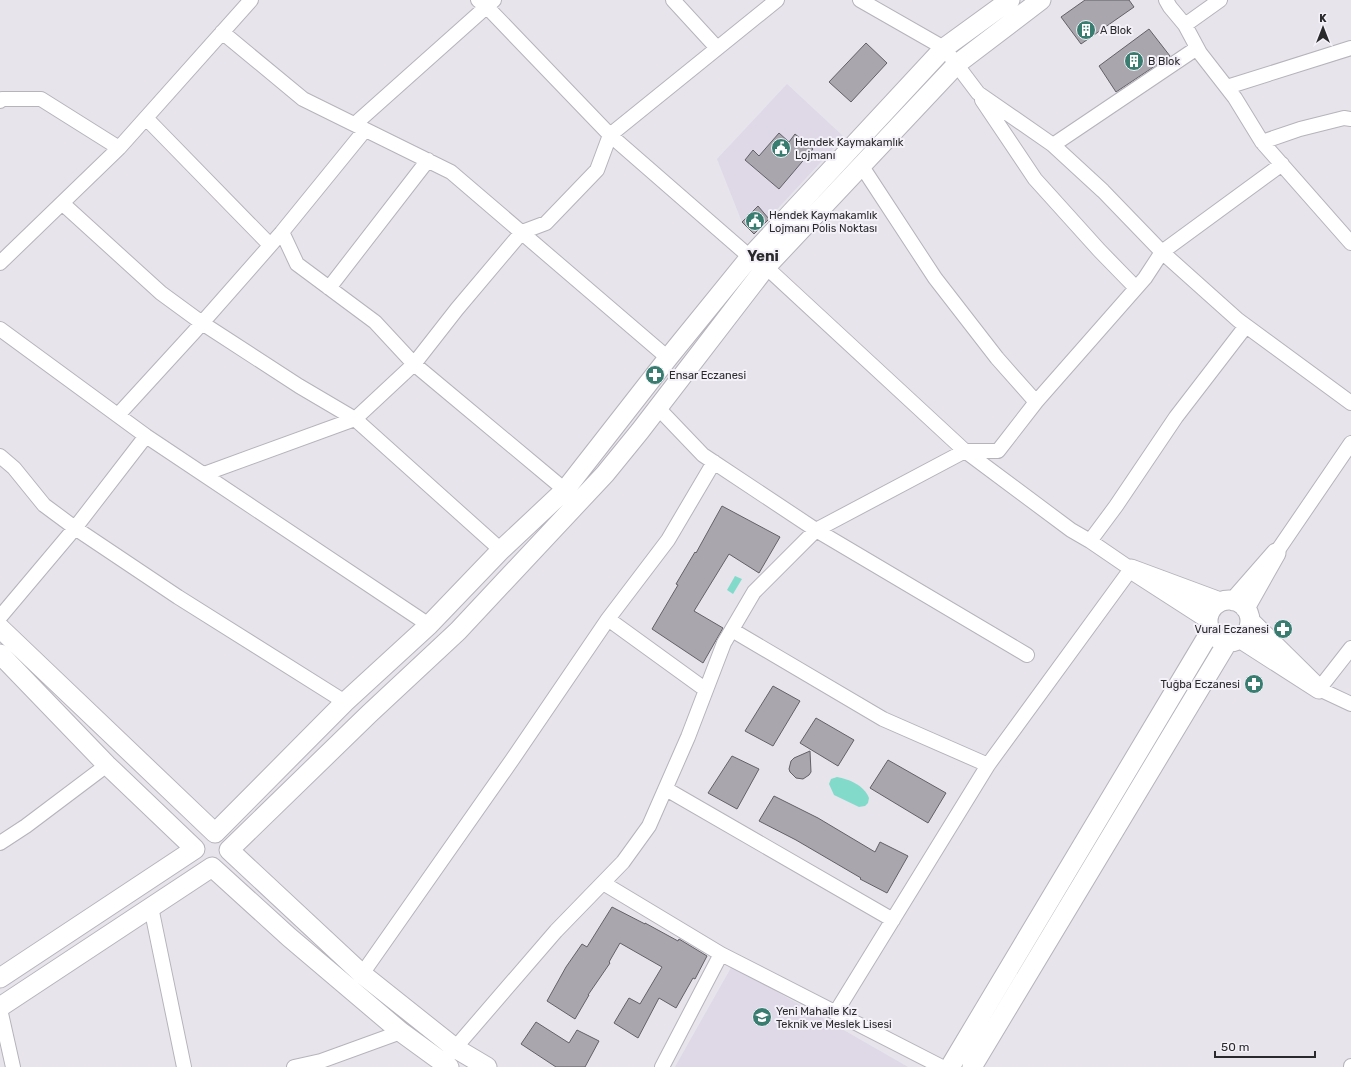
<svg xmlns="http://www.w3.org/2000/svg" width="1351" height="1067" font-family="Rubik,sans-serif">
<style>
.built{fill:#ded8e7}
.water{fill:#82dbca}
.building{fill:#a9a6ae;stroke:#636067}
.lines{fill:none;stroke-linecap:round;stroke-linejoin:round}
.street-casing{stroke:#b6b3bb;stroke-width:16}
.secondary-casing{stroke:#b6b3bb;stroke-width:21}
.street{stroke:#fff;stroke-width:14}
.secondary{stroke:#fff;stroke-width:19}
.labels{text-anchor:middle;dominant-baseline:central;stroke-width:4;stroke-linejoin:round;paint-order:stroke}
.poi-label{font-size:11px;fill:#2a292c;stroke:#f4f1f9;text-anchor:start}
.district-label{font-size:15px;font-weight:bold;fill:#2a292c;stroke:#f4f1f9}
</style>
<rect width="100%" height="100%" fill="#e7e4ec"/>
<path class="built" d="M787 84 844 137 754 234 742 222 717 159Z
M732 966 908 1067H675Z"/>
<path class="water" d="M735 576 742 579 733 594 727 590Z
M837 777C849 779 865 786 869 798L868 803 865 806 859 807 834 795 829 784 831 779Z"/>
<path class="building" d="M1085 0H1129L1134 7 1081 44 1061 17Z
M1149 29 1170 56 1116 92 1099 66Z
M866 43 887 63 851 102 829 82Z
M779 133 789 142 795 134 813 149 779 189 745 160 753 150 759 156Z
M758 206 769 219 754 234 742 222Z
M722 506 780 537 759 573 729 554 694 611 723 628 703 663 652 629 678 585 676 584 695 552 696 553Z
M773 686 800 701 773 746 745 731Z
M816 718 854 740 838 766 800 743Z
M810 751 811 772 809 775 803 779 796 778 790 772 789 769 791 761 794 758Z
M732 756 759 769 737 809 708 793Z
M888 760 946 793 928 823 870 788Z
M774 796 818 818 875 852 880 842 908 856 887 893 860 879 861 878 796 840 759 821Z
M612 907 645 924V923L678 941 679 939 707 956 695 979 693 978 676 1008 659 998 638 1038 614 1023 629 998 640 1004 662 967 620 943 609 962 610 963 588 995H589L575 1019 547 1001 566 967 582 944 587 947Z
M536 1022 569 1043 577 1030 599 1041 585 1067H556L521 1044Z"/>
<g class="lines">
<defs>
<path id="street" d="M478 0 487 7 610 135 750 257 766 267 965 451 1071 530 1090 541 1131 569 988 765 836 1012
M673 0 717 48
M860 0 944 48 978 93 1053 145 1103 191 1162 252 1238 320 1351 403
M1166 0 1170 7 1185 25 1200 53 1235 98 1262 142 1351 243
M1185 25 1220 0
M222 32 303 99 451 172 668 358
M1227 87 1351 48
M982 100 1035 179 1099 250 1136 288
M0 101 2 99H41L119 148
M146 118 270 245
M355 124 494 0
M365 130 282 232 297 264 375 322 414 364 565 490
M1262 142 1300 129 1344 118 1351 119
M1053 145 1197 48
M861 165 935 278 997 358 1036 402
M62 203 161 293 202 323 299 386 355 419 501 550
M0 263 119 148 251 0
M329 288 428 160
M0 329 146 436 429 625
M658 408 703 455 816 530 1027 655
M118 415 194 332 282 232
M0 456 14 468 44 505 75 528 178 597 345 702
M204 474 355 419 414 364 457 309 522 232 546 223 597 170 610 135 777 0
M1090 541 1116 506 1176 417 1246 326
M1276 553 1351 443
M0 617 75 528 146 436
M608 619 706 690
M732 630 883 719 988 765
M1351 648 1319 689 1351 704
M666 789 893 920
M0 843 26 826 107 765
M603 883 721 954 662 1067
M151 907 184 1067
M721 954 942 1067
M362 974 512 760 608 619 668 540 714 462
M0 1009 13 1067
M449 1055 556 931 623 862 649 826 688 737 724 643 754 592 816 530 965 451H998L1036 402 1145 278 1162 252 1282 164
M294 1067 321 1061 401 1032
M1351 1067V1066"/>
<path id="secondary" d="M1208 621a21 21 0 1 1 42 0a21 21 0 1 1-42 0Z
M1234 601 1276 553 1245 608
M1207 618 1131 569 1220 602
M0 628 215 833 345 702 429 625 501 550 565 490 668 358 750 257 944 48 1010 0
M1241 639 1319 689 1250 621
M0 654 107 765 195 849 0 978
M0 1007 212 867 289 937 401 1032 449 1067
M487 1067 455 1048 362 974 229 850 369 714 458 631 605 474 640 431 766 267 957 64 1041 0
M950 1067 1210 632
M972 1067 1227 643"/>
</defs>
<use href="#street" class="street-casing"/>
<use href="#secondary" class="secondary-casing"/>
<use href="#street" class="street"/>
<use href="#secondary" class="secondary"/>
</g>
<defs>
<symbol id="building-disc" viewBox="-11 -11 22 22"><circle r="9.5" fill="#397d71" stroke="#f4f1f9"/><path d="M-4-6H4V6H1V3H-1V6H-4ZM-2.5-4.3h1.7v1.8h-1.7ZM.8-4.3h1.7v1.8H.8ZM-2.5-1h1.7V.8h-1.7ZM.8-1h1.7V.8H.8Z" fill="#fff"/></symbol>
<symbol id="civic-disc" viewBox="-11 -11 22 22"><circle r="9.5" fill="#397d71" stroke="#f4f1f9"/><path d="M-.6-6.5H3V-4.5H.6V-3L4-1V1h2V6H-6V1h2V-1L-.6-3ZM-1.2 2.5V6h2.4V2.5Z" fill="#fff"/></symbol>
<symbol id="pharmacy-disc" viewBox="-11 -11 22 22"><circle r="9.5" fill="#397d71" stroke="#f4f1f9"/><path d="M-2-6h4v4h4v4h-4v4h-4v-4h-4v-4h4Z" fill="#fff"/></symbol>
<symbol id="school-disc" viewBox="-11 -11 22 22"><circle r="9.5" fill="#397d71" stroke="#f4f1f9"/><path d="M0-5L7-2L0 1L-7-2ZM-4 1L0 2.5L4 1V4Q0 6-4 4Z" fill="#fff"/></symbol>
</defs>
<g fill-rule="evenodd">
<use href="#building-disc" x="1075" y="19" width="22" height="22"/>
<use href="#building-disc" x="1123" y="50" width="22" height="22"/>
<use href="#civic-disc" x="770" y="137" width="22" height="22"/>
<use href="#civic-disc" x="744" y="210" width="22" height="22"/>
<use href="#pharmacy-disc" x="644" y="364" width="22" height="22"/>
<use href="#pharmacy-disc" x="1272" y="618" width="22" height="22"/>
<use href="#pharmacy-disc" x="1243" y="673" width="22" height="22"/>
<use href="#school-disc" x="751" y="1006" width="22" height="22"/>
</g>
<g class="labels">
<g class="poi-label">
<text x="1100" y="30">A Blok</text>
<text x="1148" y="61">B Blok</text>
<text x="795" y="142">Hendek Kaymakamlık<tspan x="795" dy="13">Lojmanı</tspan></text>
<text x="769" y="215">Hendek Kaymakamlık<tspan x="769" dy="13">Lojmanı Polis Noktası</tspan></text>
<text x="669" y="375">Ensar Eczanesi</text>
<text x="1269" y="629" text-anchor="end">Vural Eczanesi</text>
<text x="1240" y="684" text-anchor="end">Tuğba Eczanesi</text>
<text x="776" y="1011">Yeni Mahalle Kız<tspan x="776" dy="13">Teknik ve Meslek Lisesi</tspan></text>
</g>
<g class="district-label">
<text x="763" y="256">Yeni</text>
</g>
</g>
<g transform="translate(1323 28)" stroke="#f4f1f9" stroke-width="3" paint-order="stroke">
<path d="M0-3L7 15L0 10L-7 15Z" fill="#2a292c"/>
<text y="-6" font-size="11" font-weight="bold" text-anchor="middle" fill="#2a292c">K</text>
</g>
<path d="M1215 1051v6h100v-6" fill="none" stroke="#2a292c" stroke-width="2"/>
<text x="1221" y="1051" font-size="12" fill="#2a292c" stroke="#f4f1f9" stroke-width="3" paint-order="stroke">50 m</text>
</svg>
